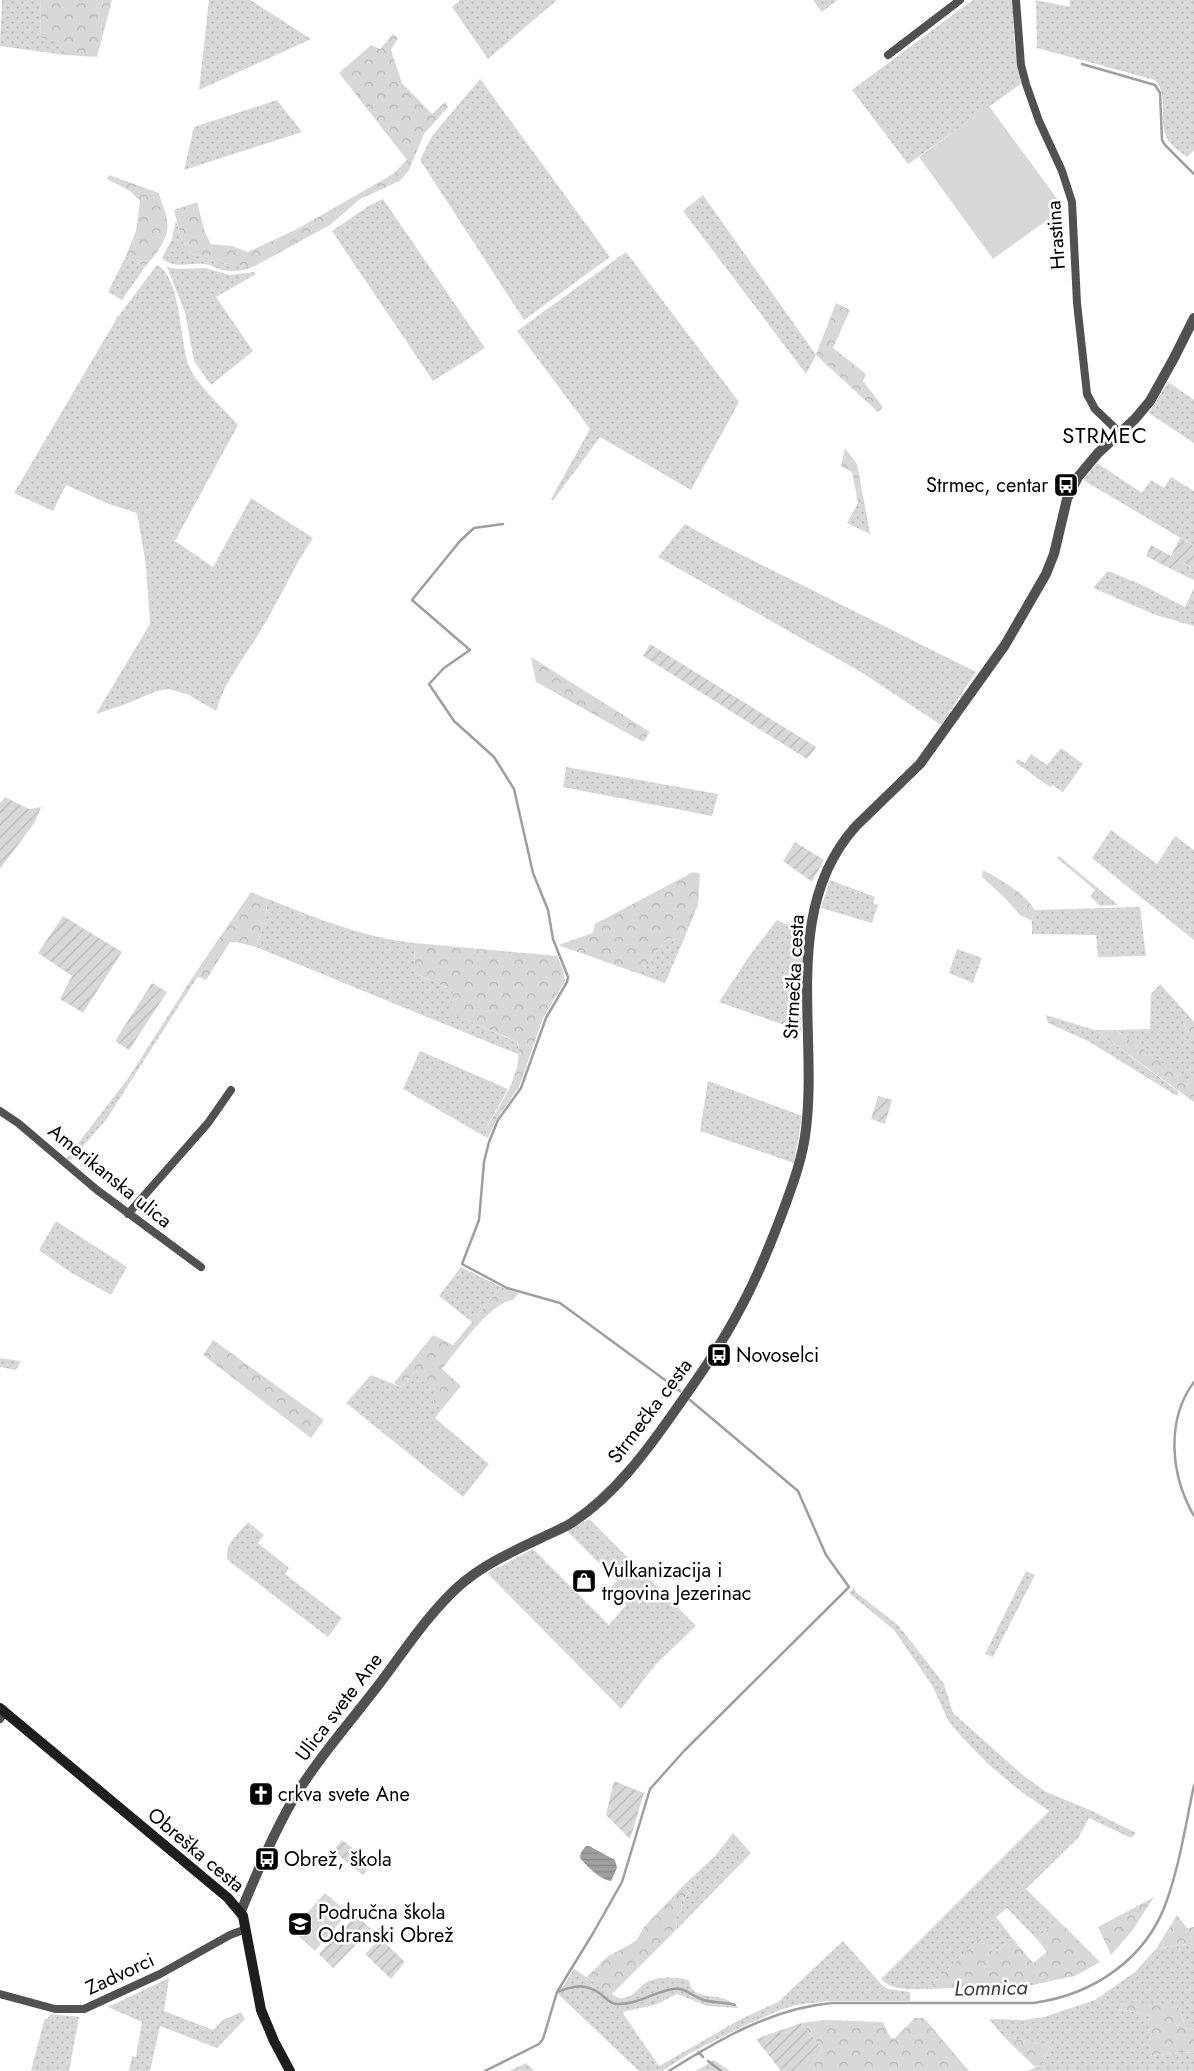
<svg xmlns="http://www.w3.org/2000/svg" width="1194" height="2071" font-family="Jost,sans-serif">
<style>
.grass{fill:url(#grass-dots)}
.forest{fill:url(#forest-crowns)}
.garden{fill:url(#garden-furrows)}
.pitch{fill:#d8d8d8}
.water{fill:url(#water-rules)}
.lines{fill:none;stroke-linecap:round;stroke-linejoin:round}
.stream{stroke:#9f9f9f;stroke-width:2.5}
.minor{stroke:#515151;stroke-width:8}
.tertiary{stroke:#515151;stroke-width:10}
.secondary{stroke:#1e1e1e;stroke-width:10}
.labels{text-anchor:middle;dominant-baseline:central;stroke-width:5;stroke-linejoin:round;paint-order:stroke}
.street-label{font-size:20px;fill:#000;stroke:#fff}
.poi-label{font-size:20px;fill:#000;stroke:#fff;text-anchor:start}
.water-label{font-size:21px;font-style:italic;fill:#404040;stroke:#fff}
.quarter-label{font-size:22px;letter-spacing:1px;fill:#000;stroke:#fff}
</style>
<defs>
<pattern id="grass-dots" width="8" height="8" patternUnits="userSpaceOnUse" patternTransform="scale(1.25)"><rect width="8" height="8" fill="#d8d8d8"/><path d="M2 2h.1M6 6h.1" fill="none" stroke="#b8b8b8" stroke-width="1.8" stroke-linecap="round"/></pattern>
<pattern id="forest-crowns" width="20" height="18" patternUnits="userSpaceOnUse" patternTransform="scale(1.25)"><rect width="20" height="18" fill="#d8d8d8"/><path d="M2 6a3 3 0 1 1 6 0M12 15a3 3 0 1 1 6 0" fill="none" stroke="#b8b8b8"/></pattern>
<pattern id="garden-furrows" width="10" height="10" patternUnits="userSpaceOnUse" patternTransform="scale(1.25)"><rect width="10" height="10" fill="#d8d8d8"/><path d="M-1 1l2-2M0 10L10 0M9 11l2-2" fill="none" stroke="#b8b8b8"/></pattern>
<pattern id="water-rules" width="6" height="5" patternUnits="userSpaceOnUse" patternTransform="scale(1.25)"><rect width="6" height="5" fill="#9f9f9f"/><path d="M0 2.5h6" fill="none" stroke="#878787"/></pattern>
</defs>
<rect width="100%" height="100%" fill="#fff"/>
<path class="grass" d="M2 0H41L40 36 65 44V55L0 46Z
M209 0H250L311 39 199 90Z
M460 0H557L488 59 452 7Z
M813 0H837L822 12Z
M973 0H1013L1014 41 1021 84 908 164 852 90Z
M1036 0 1070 7V0H1194V150L1187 157C1181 152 1170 145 1167 138 1157 119 1170 98 1155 80L1037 48Z
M480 79 610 257 524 320 420 160 432 136Z
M277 100 302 132 184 170 194 127Z
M703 195 816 355 806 374 683 211Z
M383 199 485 348 433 381 332 231 370 205Z
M176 220 181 238 191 254 204 256 215 262 253 267C243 271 233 272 222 270 216 268 210 264 203 264 189 262 174 270 162 258L172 239Z
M626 252 739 402 691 490 600 437 553 501 551 499 590 429 517 331Z
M126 256 145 267 122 300 108 292Z
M157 265C181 276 180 343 189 366 195 383 225 410 238 425L175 541 213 567 251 498 313 538C294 565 282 595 265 623 249 652 225 679 216 711L187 694 168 689 157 691 123 705 96 714 150 624 146 565 137 513 109 504 66 485 53 511 14 493 117 318Z
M167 267 179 269 205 268 230 275 254 272 256 274 216 297 253 351 211 385 194 361 185 312Z
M1168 382 1194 400V443L1149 413Z
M1097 463 1142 493 1151 480 1164 488 1171 477 1194 491V546L1083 480Z
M864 501 870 534 847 523 858 503Z
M685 524 722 545 976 672 941 725 861 672 658 557Z
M1181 562 1194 569V580L1177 572Z
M1108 571 1140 584 1185 607 1194 588V626L1156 615 1093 588Z
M1061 748 1083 764 1063 792 1052 785 1050 787 1015 762 1018 759 1025 763 1031 754 1047 765Z
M566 767 718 794 712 816 563 787Z
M1111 830 1157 864 1175 836 1194 850V940L1092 858Z
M1059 856 1118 905 1100 906 1090 896 1095 890 1057 858Z
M830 880 875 897 873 903 878 905 872 923 821 908Z
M268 899C319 919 361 937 415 943L414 973 453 990 452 1013 517 1042 520 1055 256 947 264 924Z
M1140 907 1146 956 1098 957 1096 935 1032 934V921L1035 910Z
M777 920 804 933 801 1031 719 1002 750 955Z
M667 938 683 941 665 983 640 974Z
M957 949 982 958 973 983 949 973Z
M194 975 198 976 106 1120 70 1161 66 1159 129 1077Z
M1160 984 1190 1017 1183 1023 1194 1040V1071L1190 1084 1116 1030 1150 1029 1151 994Z
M1046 1015 1095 1030 1179 1092 1177 1096 1088 1041 1048 1023Z
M420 1051 508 1089 482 1135 403 1089Z
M708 1081 802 1116 794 1163 700 1131Z
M56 1221 127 1267 111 1295 70 1272 39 1250Z
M461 1267 501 1287 472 1322 439 1296Z
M0 1358 21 1361 16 1370 0 1367Z
M416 1371 441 1390 433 1402 442 1409 435 1418 489 1464 463 1497 346 1403 371 1375 401 1387Z
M589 1519 696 1626 656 1664 621 1709 487 1573 533 1549 609 1625 626 1605 610 1588 617 1581 567 1531Z
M248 1522 264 1535 258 1543 289 1568 285 1574 342 1618 328 1637 229 1561C221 1547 239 1533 248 1522Z
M1026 1571 1035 1575 993 1657 985 1654Z
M854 1588 857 1593 898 1625 944 1684 953 1713 1024 1776 1046 1792 1090 1810 1136 1833 1131 1838 1089 1818 1079 1837 1026 1889 1059 1921 1036 1938 1007 1908 996 1917 1013 1939 994 1953 980 1938 927 1989C911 1989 893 1991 881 1979L1049 1811 1019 1790 988 1764 960 1735 949 1722 932 1685 894 1630 849 1593Z
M733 1833 751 1853 677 1929 675 1916 681 1911 682 1901 689 1893 684 1885 715 1856Z
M843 1941 883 1986 888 1989 910 1992V2001H829L796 2005 780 2010 744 2026 692 2052 662 2071H639L558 1994 574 1969 618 1998C633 2000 637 1987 649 1981 660 1976 677 1977 689 1980 692 2005 722 1988 738 2008L707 2006 677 1994 655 2005 622 2012 659 2066 741 2019 778 2002Z
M1194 1943V2030L1185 2026 1178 2005 1118 2009 1150 2015V2056L1181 2052 1194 2053V2071H1027L1042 2065 1050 2046 1003 2036 989 2019 1023 2020 1044 2017 1095 2000 1135 1972 1156 1949Z
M169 1978 164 2011 213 2030 223 2020 241 2012 245 2019 217 2048 160 2026 150 2071H129L132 2056 136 2057 142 2022 108 2007Z
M51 2014 79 2017 69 2071H31L45 2018 47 2019Z
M714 2060 730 2071H696Z
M526 2063 534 2071H509Z"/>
<path class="forest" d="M41 0H112L97 57 65 55V44L40 37Z
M393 34 398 38 391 50 402 83 432 114 445 102 448 107 424 134 409 170 400 181 360 199 330 225 253 267 215 262 204 256 191 254 181 238 174 210 197 202 205 233 211 244 232 246 248 252 299 228 393 174 407 160 339 73 371 45 380 49Z
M109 175 159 193C161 202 166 211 167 221 170 238 156 254 145 267L126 256 136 231 140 201 130 191 107 179Z
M836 303 850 310 833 348 866 374 863 381 883 407 878 412 816 355Z
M845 448 857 464 864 501 858 503 852 472 841 466Z
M531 657 650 732 643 742 536 682Z
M983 870C1002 881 1023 891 1035 910L1032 921 1020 915 1004 897 982 877Z
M693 872 700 874 698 905 683 941 667 938 640 974 558 945 593 933 595 924Z
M251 892 268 899 264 924 256 947 236 942H230L206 980 194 975Z
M415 943 557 956 563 970 565 981 543 1018 519 1087 497 1118 488 1138 482 1135C499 1106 523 1077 518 1042L451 1013 453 990 414 973Z
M1190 1017 1194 1022V1040L1183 1023Z
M1095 1030H1116L1190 1083 1194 1071V1102Z
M501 1287 519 1293 513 1300C490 1302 457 1351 442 1369L461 1386 442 1409 433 1402 440 1390 416 1371 401 1387 394 1383 433 1335 453 1345Z
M213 1340 324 1420 311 1438 203 1355Z
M684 1885 689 1892 682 1901 681 1911 675 1916 677 1929 611 1995 587 1977 607 1957 636 1941 644 1927Z
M1154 1897 1132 1931 1111 1955 1098 1927Z
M1177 1915 1187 1928 1194 1927V1943L1156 1949Z
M1059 1921 1100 1962 1075 1976 1032 1985 927 1989 980 1938 994 1953 1013 1939 1033 1963 1047 1952 1036 1938Z
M1120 2002 1178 2005 1185 2026 1194 2030V2053L1181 2052 1150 2056V2015L1118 2009Z
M915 2018H924L969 2071H803L823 2050 801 2023 825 2020 883 2022 890 2037 894 2039Z
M1003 2036 1050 2046 1042 2065 1035 2067Z"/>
<path class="garden" d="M1180 538 1194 546V569L1182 562 1177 572 1146 556 1151 545 1171 556Z
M650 644 816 747 807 759 643 656Z
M5 797 29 809 41 807 35 822 0 869V803Z
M795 842 824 860 812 882 783 861Z
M63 916 122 952 83 1013 60 999 72 976 38 953Z
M152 983 167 992 129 1050 115 1041Z
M878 1096 892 1100 885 1124 871 1119Z
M614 1781 644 1793 630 1839 606 1815Z
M342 1840 364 1857 360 1864 367 1869 363 1875 333 1851Z
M356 1915 371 1929 333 1968 319 1954Z
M380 1938 405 1962 391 1979 365 1954Z
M801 2023 823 2050 803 2071H781L756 2039Z"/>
<path class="pitch" d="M989 106 1064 208 993 259 919 157Z
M325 1893 348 1913 315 1951 292 1930Z"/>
<path class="water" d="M586 1846H589L615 1860 617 1868 611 1881C600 1880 587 1866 580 1858L581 1852Z"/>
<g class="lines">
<path class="stream" d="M1082 64 1155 85 1160 93 1162 140 1165 145 1194 174
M503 524 474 528 460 541 412 600 470 650 444 668 429 684 454 721 494 757 514 789 533 873 548 910 553 939 568 977 567 982 546 1018 521 1088 498 1120 489 1142 484 1162 479 1220 462 1264 507 1288 560 1303 680 1391
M1194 1382C1165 1421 1171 1476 1194 1516
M557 1992 592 1935 622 1882 650 1789 684 1751 849 1587 826 1555 798 1491 690 1400
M699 2052 703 2057
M708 2061 721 2071
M485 2071 539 2044 543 2039 557 1992C575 1985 588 1983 603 1996 608 2000 610 2003 616 2004 637 2005 653 1992 673 1989 685 1987 690 1995 701 1999 712 2004 724 2001 735 2005
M669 2071C718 2040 773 2008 832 2003H1033C1093 1995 1147 1959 1167 1900 1180 1863 1186 1823 1194 1785"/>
<path class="minor" d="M1016 0 1021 65 1026 84 1039 121 1062 171 1072 202 1077 303 1087 394 1095 409 1120 433
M888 55 960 0
M0 1111 18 1123 97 1190 201 1267
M128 1214 208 1123 231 1090
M0 1719 4 1712
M0 1994 55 2009H84L160 1974 230 1935 246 1929"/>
<path class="tertiary" d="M241 1911C257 1873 273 1834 294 1798 319 1757 351 1721 380 1683 405 1650 428 1614 459 1586 484 1564 514 1551 543 1537 553 1532 564 1528 573 1522 614 1495 646 1452 674 1412 698 1378 722 1344 741 1307 758 1276 771 1243 783 1211 793 1184 803 1157 806 1129 818 1028 781 909 856 826L920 764 1005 645 1046 574 1054 554 1067 499 1078 477 1098 453 1135 419 1150 401 1174 358 1194 318"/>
<path class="secondary" d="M0 1708 228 1898 243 1916 261 2010 274 2041 290 2071"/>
</g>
<defs>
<symbol id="bus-square" viewBox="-11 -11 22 22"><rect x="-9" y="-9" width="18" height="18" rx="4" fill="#000" stroke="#fff"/><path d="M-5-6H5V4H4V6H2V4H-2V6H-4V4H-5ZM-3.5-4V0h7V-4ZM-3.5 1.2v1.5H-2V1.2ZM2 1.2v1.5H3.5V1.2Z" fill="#fff"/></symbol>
<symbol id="shop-square" viewBox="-11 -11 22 22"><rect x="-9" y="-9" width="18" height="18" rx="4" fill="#000" stroke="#fff"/><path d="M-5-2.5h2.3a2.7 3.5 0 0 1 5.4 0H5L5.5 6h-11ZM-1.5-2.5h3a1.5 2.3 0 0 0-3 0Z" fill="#fff"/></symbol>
<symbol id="church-square" viewBox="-11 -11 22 22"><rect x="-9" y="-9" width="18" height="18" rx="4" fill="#000" stroke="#fff"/><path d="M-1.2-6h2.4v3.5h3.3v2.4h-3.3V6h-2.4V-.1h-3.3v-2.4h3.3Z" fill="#fff"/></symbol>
<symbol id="school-square" viewBox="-11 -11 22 22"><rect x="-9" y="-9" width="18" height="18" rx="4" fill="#000" stroke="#fff"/><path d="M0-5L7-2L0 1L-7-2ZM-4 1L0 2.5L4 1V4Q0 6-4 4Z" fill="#fff"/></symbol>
</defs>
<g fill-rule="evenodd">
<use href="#bus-square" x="1052" y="471" width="28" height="28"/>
<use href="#bus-square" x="705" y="1341" width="28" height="28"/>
<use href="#shop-square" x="570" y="1567" width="28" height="28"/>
<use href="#church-square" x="247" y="1780" width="28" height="28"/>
<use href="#bus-square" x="253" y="1845" width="28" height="28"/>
<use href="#school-square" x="286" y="1910" width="28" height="28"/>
</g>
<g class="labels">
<g class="street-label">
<text transform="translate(1056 235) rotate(-94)">Hrastina</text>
<text transform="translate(794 977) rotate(-87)">Strmečka cesta</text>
<text transform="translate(110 1176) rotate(39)">Amerikanska ulica</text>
<text transform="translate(650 1411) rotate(-53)">Strmečka cesta</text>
<text transform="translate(339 1707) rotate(-53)">Ulica svete Ane</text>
<text transform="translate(196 1850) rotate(40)">Obreška cesta</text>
<text transform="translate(120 1974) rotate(-25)">Zadvorci</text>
</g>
<g class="poi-label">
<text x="1048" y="485" text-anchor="end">Strmec, centar</text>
<text x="736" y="1355">Novoselci</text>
<text x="602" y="1570">Vulkanizacija i<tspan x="602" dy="23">trgovina Jezerinac</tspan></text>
<text x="278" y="1794">crkva svete Ane</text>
<text x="284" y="1859">Obrež, škola</text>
<text x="318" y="1912">Područna škola<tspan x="318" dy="23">Odranski Obrež</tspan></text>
</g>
<g class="water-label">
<text transform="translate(991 1988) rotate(-1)">Lomnica</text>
</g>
<g class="quarter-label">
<text x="1105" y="435">STRMEC</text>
</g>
</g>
</svg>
